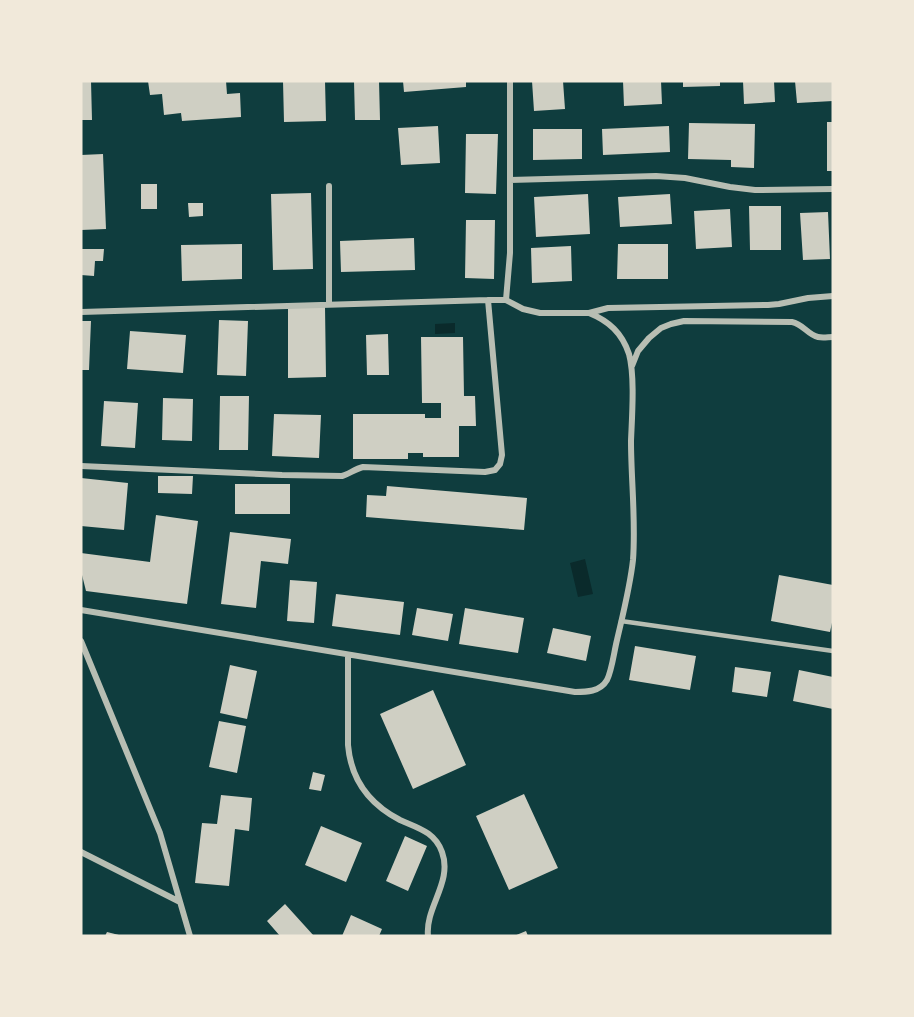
<svg xmlns="http://www.w3.org/2000/svg" width="914" height="1017" font-family="Karla,sans-serif">
<style>
.water{fill:#0a2a2b}
.building{fill:#cfcfc3}
.lines{fill:none;stroke-linecap:round;stroke-linejoin:round}
.service{stroke:#b8beb3;stroke-width:4.5}
.minor{stroke:#b8beb3;stroke-width:6}
</style>
<rect width="100%" height="100%" fill="#0f3d3e"/>
<path class="water" d="M455 323V333L435 334V324Z
M585 559 593 594 578 597 570 563Z"/>
<path class="building" d="M81 81H91L92 120H81Z
M148 81H226L227 94 240 93 241 117 182 121 181 113 164 115 162 94 150 95Z
M283 81H325L326 121 284 122Z
M354 81H379L380 120H355Z
M403 81H466V87L404 92Z
M532 81H563L565 109 534 111Z
M623 81H661L662 104 624 106Z
M683 81H720V86L683 87Z
M743 81H774L775 102 744 104Z
M795 81H833V101L797 103Z
M827 122H833V171H827Z
M689 123 755 124 754 168 731 167V160L688 159Z
M438 126 440 163 401 165 398 128Z
M669 126 670 152 603 155 602 129Z
M533 129H582V159L533 160Z
M466 134H498L496 194 465 193Z
M103 154 106 229 81 230V155Z
M141 184H157V209H141Z
M311 193 313 269 273 270 271 194Z
M588 194 590 234 536 237 534 197Z
M670 194 672 224 620 227 618 197Z
M188 203H203V216L189 217Z
M749 206H781V250H750Z
M730 209 732 247 696 249 694 211Z
M828 212 830 259 803 260 800 213Z
M466 220H495L494 279 465 278Z
M414 238 415 270 341 272 340 241Z
M242 244V279L182 281 181 245Z
M618 244H668V279H617Z
M571 246 572 281 532 283 531 248Z
M81 249H104L103 261H95L94 276 81 275Z
M288 307H325L326 377 288 378Z
M219 320 248 321 246 376 217 375Z
M81 321H91L89 370H81Z
M130 331 186 335 183 373 127 369Z
M388 334 389 375H367L366 335Z
M421 337H463L464 396H475L476 426H459V457H423V453H408V459H353V414H425V418H441V403H422Z
M220 396H249L248 450H219Z
M163 398 193 399 192 441 162 440Z
M104 401 138 403 135 448 101 446Z
M274 414 321 415 319 458 272 456Z
M158 476H193L192 494 158 493Z
M81 478 128 483 124 530 81 526Z
M235 484H290V514H235Z
M387 486 527 498 524 530 366 517 367 495 386 496Z
M156 515 198 521 187 604 86 591 81 571V553L150 562Z
M230 532 291 539 288 564 261 561 256 608 221 604Z
M779 575 833 585V618L830 632 771 621Z
M290 580 317 582 314 623 287 621Z
M336 594 404 602 400 635 332 626Z
M417 608 453 614 448 641 412 635Z
M465 608 524 618 518 653 459 644Z
M553 628 591 636 586 661 547 653Z
M635 646 696 656 690 690 629 680Z
M230 665 257 671 247 719 220 713Z
M735 667 771 672 767 697 732 692Z
M799 670 833 677V709L793 701Z
M433 690 466 765 413 789 380 714Z
M219 721 246 726 237 773 209 767Z
M313 772 325 775 321 791 309 789Z
M524 794 558 868 509 890 476 816Z
M221 795 252 798 249 831 235 829 229 886 195 883 202 823 217 824Z
M321 826 362 843 346 882 305 865Z
M405 836 427 846 408 891 386 881Z
M285 904 314 936H280L267 921Z
M351 915 382 929 379 936H342Z
M526 931 528 936H514Z
M107 932 119 935V936H105Z"/>
<g class="lines">
<path class="service" d="M621 621 833 651"/>
<path class="minor" d="M510 180 656 176 685 178 730 187 755 190 833 189
M329 186V304
M506 300 510 253V81
M81 312 488 300H506L523 309 540 313H589L608 308 768 305 779 304 808 298 833 296
M632 366 638 351 649 338 661 328 671 324 684 321 792 322C803 324 808 335 818 337 823 338 828 337 833 337
M81 466 282 475 342 476C349 474 355 469 363 467L485 472 495 470 500 464 502 455 488 300
M81 610 575 692C586 692 600 692 607 680 612 670 614 652 617 640 623 614 630 587 633 560 636 520 631 480 631 441 632 416 635 376 629 354 622 333 609 321 589 313
M81 641 160 833 190 936
M348 655V745C351 780 369 804 400 820 418 828 435 832 442 852 453 882 425 907 428 936
M81 852 180 902"/>
</g>
<rect width="914" height="1017" fill="none" stroke="#f1e9da" stroke-width="165"/>
</svg>
